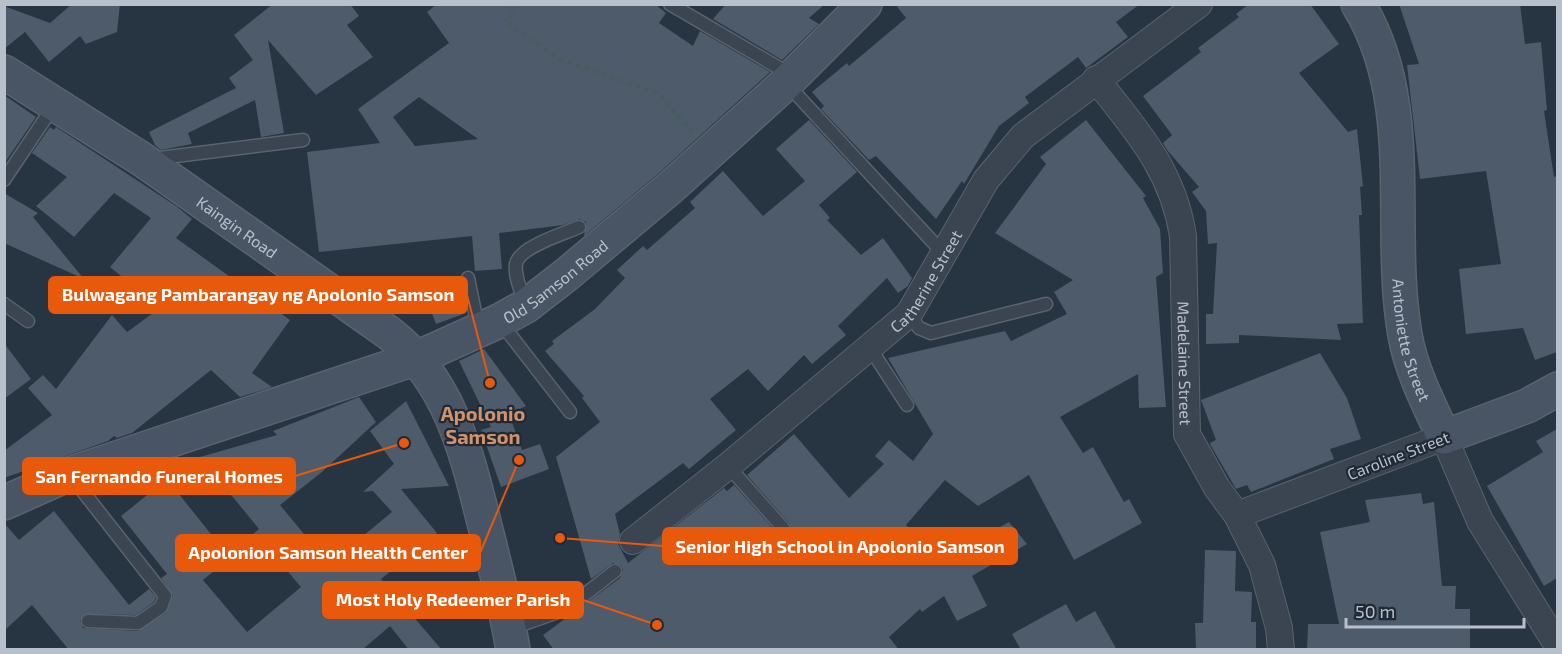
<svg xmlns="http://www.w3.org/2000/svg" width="1562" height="654" font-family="'Exo 2',sans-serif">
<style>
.building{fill:#4d5b6a;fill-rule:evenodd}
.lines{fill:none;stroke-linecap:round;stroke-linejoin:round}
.lane-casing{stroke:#59636e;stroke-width:15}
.street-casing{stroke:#59636e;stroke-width:28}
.secondary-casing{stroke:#59636e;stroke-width:36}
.path{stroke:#475d5f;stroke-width:4;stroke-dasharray:4.5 4.5;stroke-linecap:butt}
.lane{stroke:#3b4551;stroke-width:12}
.street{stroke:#3b4551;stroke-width:26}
.secondary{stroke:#495564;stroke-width:33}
.labels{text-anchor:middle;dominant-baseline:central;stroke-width:4.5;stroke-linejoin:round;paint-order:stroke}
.street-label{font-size:16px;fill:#b8c0cb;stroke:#202a36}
.quarter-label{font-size:20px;font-weight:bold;fill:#d4926a;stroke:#202a36}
.leader{fill:none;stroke:#e8590c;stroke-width:2}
.callout-dot{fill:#e8590c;stroke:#202a36;stroke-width:2}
.callout{fill:#e8590c;stroke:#e8590c;stroke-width:2}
.callout-label{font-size:18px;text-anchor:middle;font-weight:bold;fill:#fff}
</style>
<rect width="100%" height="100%" fill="#273441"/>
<path class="building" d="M72 4H120L117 32 86 44 80 36 49 62 25 32 4 49V6L50 23Z
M273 4H350L359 16 347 25 373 57 316 95 268 40 284 133 261 137 255 100 188 133 192 144 161 150 155 145 149 132 236 88 229 78 253 60 234 35Z
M437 4H655L666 13 659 23 693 46 700 31 770 72 659 173 584 236 586 222 580 219 563 225 499 233 502 269 475 271 472 236 319 252 307 152 380 143 358 109 449 43 427 12ZM419 97 478 139 415 146 393 117Z
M726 4H825L809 18 819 24 782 60 713 19Z
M895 4H1140L1116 22 1128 37 1086 68 1078 57 1025 97 1029 103 999 126 964 184 962 181 936 219 876 156 869 160 821 109 824 106 812 92 847 63 849 66 906 18Z
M1249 4H1310L1339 44 1299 73 1348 132 1357 129 1363 186 1360 187 1362 215H1359L1363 323 1337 324 1341 340 1239 335V343L1206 344V314H1213L1217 243 1208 244 1206 211 1192 192 1199 187 1167 150 1163 143 1172 135 1143 96 1201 52 1198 48 1239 17 1236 14Z
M1399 4H1520L1525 44 1541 42 1547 110 1544 111 1554 177 1557 176V352L1535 360 1523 328 1466 334 1459 269 1501 264 1486 171 1420 179 1407 65 1419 64Z
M4 95 36 117 4 164Z
M809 120 857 172 819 205 830 218 827 220 861 255 883 238 912 278 908 286 898 293 887 278 838 326 846 335 812 364 804 355 768 391 748 369 710 399 736 430 689 469 683 463 615 514 620 534 618 544 628 563 724 488 727 491 734 485 777 533 788 534 791 530 789 523 747 475 794 434 849 498 884 464 875 456 889 440 913 461 933 434 888 358 1005 331 1011 341 1067 314 1054 292 1073 280 995 233 1046 164 1040 157 1086 120 1146 196 1143 198 1160 229 1163 273 1156 277 1166 407 1139 408 1138 374 1060 417 1083 453 1093 447 1124 502 1129 499 1142 523 1074 560 1029 475 978 506 945 480 906 525 941 559 1009 522 1027 544 972 576 987 606 957 621 944 596 922 612 920 609 889 637 899 650H554L543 635 620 578 623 570 621 566 613 563 591 579 556 457 600 422 582 398 584 396 545 351 554 344 552 341 595 309 625 278 617 270 643 246 647 250 695 208 690 202 723 171 763 216 805 181 776 149Z
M50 127 54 130 56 127 176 206 192 219 176 238 290 320 252 373 272 387 240 397 211 370 132 433 117 438 114 436 108 441 4 478V451L52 415 28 388 43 375 56 389 112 315 127 332 160 308 110 267 151 218 114 193 74 237 36 206 67 177 32 153Z
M4 193 38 213 33 217 84 279 4 243Z
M452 279 466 313 436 324 423 290Z
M4 343 31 379 4 399Z
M484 349 526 406 509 414 522 450 540 444 549 469 501 487 481 430 491 427 459 361Z
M1320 353 1347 398 1361 439 1330 449 1334 459 1251 492 1247 485 1236 489 1211 446 1210 443 1216 440 1201 400Z
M359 397 376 422 322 472 280 505 329 564 392 512 373 491 363 492 394 464 370 431 406 401 449 486 401 489 437 533 381 579 442 650H409L390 626 362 650H69L32 605 4 631V523L19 540 54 511 129 605 149 589 156 597 154 602 136 615 85 614 80 620 83 628 138 631 166 613 173 595 161 578 167 574 121 516 167 479 230 558 203 580 247 632 301 587 273 554 270 557 252 535 259 529 200 457 277 435 273 431Z
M1557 429V578L1544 586 1487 486 1543 452 1536 441Z
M1421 493 1423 504 1434 502 1442 586H1456L1455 609H1470V650H1307L1308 624H1339L1320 532 1370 522 1365 500Z
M1205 550 1236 551 1235 591 1252 592 1251 622H1256V650H1196L1195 623H1203Z
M1066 604 1076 622 1095 611 1117 650H1021L1012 634Z"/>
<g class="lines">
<defs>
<path id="lane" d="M670 4 791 75
M787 84 944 254
M152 159 303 140
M4 180 55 104
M468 278 478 327
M4 304 28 321
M526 305C522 293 514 277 516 264 519 247 563 234 579 227
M909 314 919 328 931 333 1046 304
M501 323 570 412
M870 348 907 405
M728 466 783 528
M70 475 165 596 161 607 138 623 88 621
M510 629 566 609 615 571"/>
<g id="street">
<path id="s1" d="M1096 79C1136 130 1173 170 1183 236L1187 434 1217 488 1237 515 1262 565 1279 628 1281 650"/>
<path d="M1237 515 1444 437 1480 521 1558 646"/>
<path id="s2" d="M633 541 728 466 909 314 986 180 1023 136 1199 4"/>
</g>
<g id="secondary">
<path id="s3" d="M1358 4C1419 103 1386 225 1405 335 1411 370 1429 405 1444 437L1527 406 1558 389"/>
<path id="s4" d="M4 72 143 160 389 333C454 383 469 464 488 538 497 575 507 612 513 650"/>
<path id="s5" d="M4 503 69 474 417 358 499 321 526 306 566 275 671 187 786 83 865 4"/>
</g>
</defs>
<use href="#lane" class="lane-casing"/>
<use href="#street" class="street-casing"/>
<use href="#secondary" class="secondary-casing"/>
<path class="path" d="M513 4 510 25 559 59 658 93 692 132"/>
<use href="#lane" class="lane"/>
<use href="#street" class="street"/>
<use href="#secondary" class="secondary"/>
</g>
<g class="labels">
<g class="street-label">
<text stroke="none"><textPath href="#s4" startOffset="280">Kaingin Road</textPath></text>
<text stroke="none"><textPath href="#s2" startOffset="394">Catherine Street</textPath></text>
<text stroke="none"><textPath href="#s5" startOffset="597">Old Samson Road</textPath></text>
<text stroke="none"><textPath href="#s3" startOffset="344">Antoniette Street</textPath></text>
<text stroke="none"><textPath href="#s1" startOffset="309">Madelaine Street</textPath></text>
<text transform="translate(1398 455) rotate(-21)">Caroline Street</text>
</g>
<g class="quarter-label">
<text x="483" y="413">Apolonio<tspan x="483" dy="23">Samson</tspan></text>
</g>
</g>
<path class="leader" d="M490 383L467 295M404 443L295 476M560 538L663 546M519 460L480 553M657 625L583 600"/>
<g class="callout-dot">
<circle cx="490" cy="383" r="6"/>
<circle cx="404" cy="443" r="6"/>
<circle cx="560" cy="538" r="6"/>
<circle cx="519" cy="460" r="6"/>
<circle cx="657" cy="625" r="6"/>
</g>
<g class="callout">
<rect x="49" y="277" width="418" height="36" rx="6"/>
<rect x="23" y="458" width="272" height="36" rx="6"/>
<rect x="663" y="528" width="354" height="36" rx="6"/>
<rect x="176" y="535" width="304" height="36" rx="6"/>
<rect x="323" y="582" width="260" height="36" rx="6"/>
</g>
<g class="callout-label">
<text x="258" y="301">Bulwagang Pambarangay ng Apolonio Samson</text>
<text x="159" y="483">San Fernando Funeral Homes</text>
<text x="840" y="553">Senior High School in Apolonio Samson</text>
<text x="328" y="559">Apolonion Samson Health Center</text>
<text x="453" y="606">Most Holy Redeemer Parish</text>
</g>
<rect width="1562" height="654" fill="none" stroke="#b8c0cb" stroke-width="12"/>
<path d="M1346 618v9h178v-9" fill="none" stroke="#b8c0cb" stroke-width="3"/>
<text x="1355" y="618" font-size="18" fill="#b8c0cb" stroke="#202a36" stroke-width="4.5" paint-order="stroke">50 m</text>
</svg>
